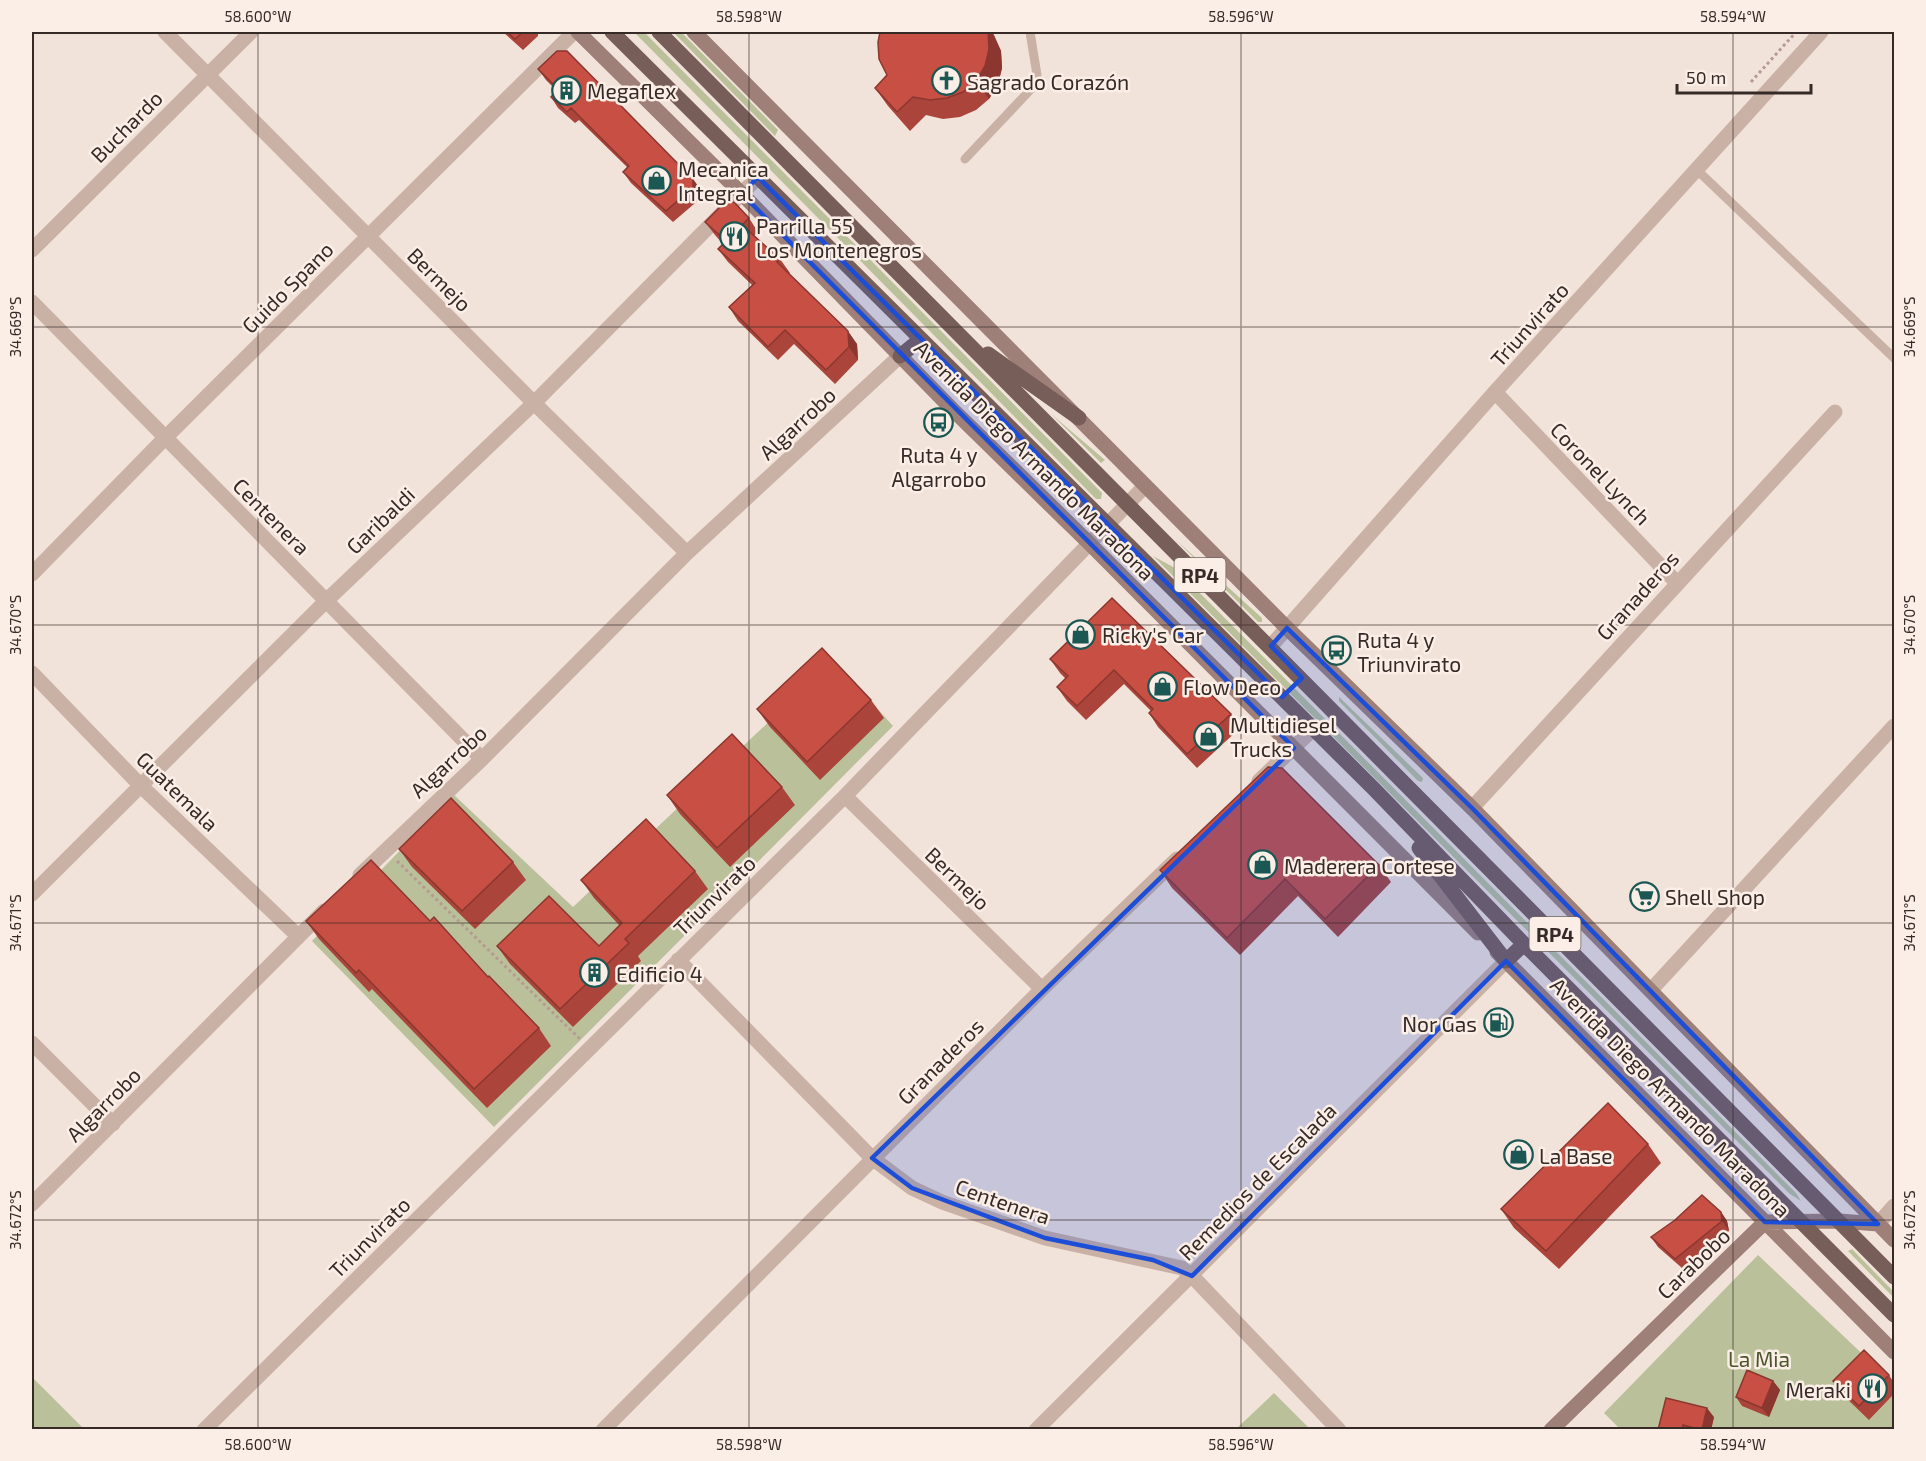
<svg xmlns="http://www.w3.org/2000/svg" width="1926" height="1461" font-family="'Exo 2',sans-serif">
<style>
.green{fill:#bac19a}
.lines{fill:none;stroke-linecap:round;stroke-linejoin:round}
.path{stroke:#b69b90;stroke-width:3;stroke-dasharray:3 3;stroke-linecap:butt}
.lane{stroke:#cab1a6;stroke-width:9}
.street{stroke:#cab1a6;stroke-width:15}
.secondary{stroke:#9e8078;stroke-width:15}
.primary{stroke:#785e58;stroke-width:15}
.wall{fill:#ab443a}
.shaded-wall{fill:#8b372f}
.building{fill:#c74f43;stroke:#8b372f;stroke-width:1.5}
.marked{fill:#1d4ed8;fill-opacity:0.2;stroke:#1d4ed8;stroke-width:4.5;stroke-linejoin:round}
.ticks{fill:none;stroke:#362a27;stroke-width:1.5;stroke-opacity:0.45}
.labels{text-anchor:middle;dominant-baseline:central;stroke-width:5;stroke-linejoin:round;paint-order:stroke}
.shield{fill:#faeee7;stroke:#716561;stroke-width:1.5}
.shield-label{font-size:20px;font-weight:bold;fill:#362a27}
.poi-label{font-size:21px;fill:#362a27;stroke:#faeee7;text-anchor:start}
.street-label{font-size:21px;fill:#362a27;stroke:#faeee7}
.park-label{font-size:21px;fill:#4c552b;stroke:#faeee7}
.neatline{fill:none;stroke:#362a27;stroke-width:2}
.ticks-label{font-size:15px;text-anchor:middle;fill:#362a27}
</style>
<rect width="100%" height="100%" fill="#f2e3da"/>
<path class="green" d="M634 32H644L1102 493 1101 499H1096Z
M673 32H681L778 130 775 136Z
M1051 414 1105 460 1101 463Z
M1176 540 1262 618V622H1258Z
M1153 556 1175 568 1796 1193 1801 1201 1790 1194Z
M834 660 893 726 494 1127 312 941 454 795 573 907Z
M1339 697 1423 778 1422 782 1418 781 1339 701Z
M1852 1249 1894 1292V1298L1848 1251Z
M1758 1255 1873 1364 1869 1420 1894 1394V1429H1620L1604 1413Z
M32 1377 84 1429H32Z
M1274 1393 1310 1429H1236Z"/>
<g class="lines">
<path class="path" d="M1751 82 1796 32
M397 861 580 1039"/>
<path class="lane" d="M965 159 1033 87 1037 75 1030 32
M1697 170 1894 358"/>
<path class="street" d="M165 32 534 403 687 553
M32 250 251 32
M32 302 482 759
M1495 392 1677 583
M32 574 165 438 574 32
M1271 646 1495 392 1821 32
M32 673 141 786 298 936
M1259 781 1313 729
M845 796 1042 989
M1472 808 1835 412
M360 875 482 759 687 553 900 356
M32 894 326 601 534 403 758 177
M678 960 872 1158 912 1188 942 1202 1045 1238 1182 1268 1192 1276 1339 1430
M1651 990 1894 726
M32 1043 113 1124
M32 1204 324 911
M1878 1224 1894 1206
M204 1430 845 796 1145 486
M603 1430 1042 989 1177 859
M1036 1430 1506 961"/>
<path class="secondary" d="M578 32 742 194 952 409 1090 544 1478 933
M694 32 1287 628 1472 808 1894 1240
M1497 952 1894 1352
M1551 1430 1765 1222 1839 1221 1878 1224"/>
<path class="primary" d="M612 32 1374 789 1524 944 1894 1315
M659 32 1894 1277
M988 354 1079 418
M900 356 921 339
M1419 848 1506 961 1524 944"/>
</g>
<path class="wall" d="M503 32H538V36L523 50Z
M880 32H992L1001 51 1002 68 998 84 989 99 976 110 960 117 943 119 926 115 910 131 888 106 875 88 887 75Z
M538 69 701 190V198L673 222 631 183 623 172 627 167 579 120 575 123 558 108 551 97 557 91 546 80Z
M749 218 758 232 754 236 780 259 790 273 789 274 857 344 858 360 835 384 794 344 778 360 738 321 729 307 752 285 728 262 718 249 723 244 715 235 705 222Z
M1112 598 1231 714 1240 728 1197 768 1158 727 1149 713 1151 711 1124 684 1086 720 1067 701 1057 687 1066 679 1060 673 1050 659Z
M871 700 884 718 820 780 770 727 757 709Z
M782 787 795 805 730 867 680 814 667 795Z
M399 849 513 862 526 880 475 929 412 867Z
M1379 865 1391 882 1338 937 1298 896 1240 955 1172 888 1160 870Z
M695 871 708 889 638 956 641 961 573 1027 510 964 497 946H599L619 925 594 898 581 880Z
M306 921H430L488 977 539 1028 551 1046 487 1108 372 989 369 992 319 939Z
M1648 1144 1661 1163 1559 1269 1514 1228 1501 1209Z
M1721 1212 1727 1221 1729 1231 1682 1268 1658 1247 1651 1237Z
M1889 1375 1894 1383V1394L1869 1420 1843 1395 1833 1381Z
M1773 1381 1780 1390 1769 1417 1742 1406 1736 1397Z
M1714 1417 1711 1430H1658Z"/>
<path class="shaded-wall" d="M988 32H992L994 35 1001 51 1002 68 998 84 989 99 976 81Z
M693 179 701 190V198L693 187Z
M848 331 857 344 858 360 849 347Z
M1721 1212 1727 1221 1729 1231 1722 1221Z
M1773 1381 1780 1390 1769 1417 1762 1408Z
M1707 1408 1714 1417 1711 1430H1702Z"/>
<path class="building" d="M507 32H523L515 39Z
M880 32H988L989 49 985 66 976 81 963 92 947 98 930 100 913 97 897 112 875 88 887 75 879 59 878 42Z
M557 51H567L693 179V187L666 211 623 172 629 166 571 108 567 112 551 97 558 89 538 69Z
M734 202 749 218 742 225 780 259 777 262 848 331 849 347 826 370 785 330 768 347 729 307 755 283 718 249 726 241 705 222 723 204Z
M1112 598 1231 714 1187 754 1149 713 1153 709 1114 670 1077 706 1057 687 1068 676 1050 659Z
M822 648 871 700 807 762 757 709Z
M732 734 782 787 717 848 667 795Z
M1268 767 1282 768 1379 865 1325 919 1285 879 1227 938 1160 870Z
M451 798 513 862 462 911 399 849Z
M646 819 695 871 625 939 629 943 560 1009 497 946 549 896 599 946 622 923 581 880Z
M371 860 430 921 434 917 488 977 489 976 539 1028 474 1089 359 970 356 973 306 921Z
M1608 1103 1648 1144 1546 1251 1501 1209Z
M1702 1195 1721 1212 1722 1221 1675 1259 1651 1237 1675 1220Z
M1864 1350 1889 1375 1859 1406 1833 1381Z
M1747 1370 1773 1381 1762 1408 1736 1397Z
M1666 1398 1707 1408 1702 1430 1683 1425 1682 1430H1658Z"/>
<path class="marked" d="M758 177 1282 697 1302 678 1271 646 1287 628 1472 808 1878 1224 1765 1222 1506 961 1192 1276 1153 1260 1045 1238 912 1188 872 1158 1294 748 742 194Z"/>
<path class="ticks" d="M258 32V1430M749 32V1430M1241 32V1430M1733 32V1430M32 327H1894M32 625H1894M32 923H1894M32 1220H1894"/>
<defs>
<symbol id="church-ring" viewBox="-11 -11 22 22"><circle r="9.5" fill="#faeee7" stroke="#1c5853" stroke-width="1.5"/><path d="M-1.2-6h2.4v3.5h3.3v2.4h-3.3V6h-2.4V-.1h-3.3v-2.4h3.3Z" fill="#1c5853"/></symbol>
<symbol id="building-ring" viewBox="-11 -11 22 22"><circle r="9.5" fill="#faeee7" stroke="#1c5853" stroke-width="1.5"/><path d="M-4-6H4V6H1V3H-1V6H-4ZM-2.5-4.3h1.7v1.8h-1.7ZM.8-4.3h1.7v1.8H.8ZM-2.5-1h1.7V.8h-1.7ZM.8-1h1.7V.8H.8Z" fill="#1c5853"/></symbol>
<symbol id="shop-ring" viewBox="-11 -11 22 22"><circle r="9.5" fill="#faeee7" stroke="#1c5853" stroke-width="1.5"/><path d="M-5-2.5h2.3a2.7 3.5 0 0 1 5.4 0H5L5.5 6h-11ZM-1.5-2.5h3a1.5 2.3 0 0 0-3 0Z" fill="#1c5853"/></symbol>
<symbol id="restaurant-ring" viewBox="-11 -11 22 22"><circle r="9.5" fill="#faeee7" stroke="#1c5853" stroke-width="1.5"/><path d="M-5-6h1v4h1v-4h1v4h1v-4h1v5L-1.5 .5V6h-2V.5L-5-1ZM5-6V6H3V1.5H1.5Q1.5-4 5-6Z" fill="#1c5853"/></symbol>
<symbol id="bus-ring" viewBox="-11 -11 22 22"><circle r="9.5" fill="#faeee7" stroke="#1c5853" stroke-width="1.5"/><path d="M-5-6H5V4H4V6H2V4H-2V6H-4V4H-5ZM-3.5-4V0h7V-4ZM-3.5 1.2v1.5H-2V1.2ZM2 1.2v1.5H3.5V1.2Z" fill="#1c5853"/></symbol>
<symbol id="supermarket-ring" viewBox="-11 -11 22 22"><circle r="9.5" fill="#faeee7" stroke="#1c5853" stroke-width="1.5"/><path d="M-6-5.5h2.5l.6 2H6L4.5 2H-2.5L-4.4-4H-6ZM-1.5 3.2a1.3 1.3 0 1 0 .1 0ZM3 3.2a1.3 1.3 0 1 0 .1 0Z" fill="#1c5853"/></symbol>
<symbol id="fuel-ring" viewBox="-11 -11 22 22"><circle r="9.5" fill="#faeee7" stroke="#1c5853" stroke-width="1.5"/><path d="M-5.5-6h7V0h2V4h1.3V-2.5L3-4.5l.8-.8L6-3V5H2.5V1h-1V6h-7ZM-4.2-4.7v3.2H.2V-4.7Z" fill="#1c5853"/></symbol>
</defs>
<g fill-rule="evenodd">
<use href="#church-ring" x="930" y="64" width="33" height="33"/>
<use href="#building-ring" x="550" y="74" width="33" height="33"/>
<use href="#shop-ring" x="640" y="164" width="33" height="33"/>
<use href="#restaurant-ring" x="718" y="220" width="33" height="33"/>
<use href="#bus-ring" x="922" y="406" width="33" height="33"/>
<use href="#shop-ring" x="1064" y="618" width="33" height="33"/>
<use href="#bus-ring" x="1320" y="634" width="33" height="33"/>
<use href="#shop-ring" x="1146" y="670" width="33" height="33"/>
<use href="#shop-ring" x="1192" y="720" width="33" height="33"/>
<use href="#shop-ring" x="1246" y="848" width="33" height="33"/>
<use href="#supermarket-ring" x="1628" y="880" width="33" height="33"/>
<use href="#building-ring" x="578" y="956" width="33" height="33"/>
<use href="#fuel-ring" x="1482" y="1006" width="33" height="33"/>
<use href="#shop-ring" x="1502" y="1138" width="33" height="33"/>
<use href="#restaurant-ring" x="1856" y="1372" width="33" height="33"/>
</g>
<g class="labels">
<g class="shield">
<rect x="1174.5" y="558" width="51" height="34" rx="4.5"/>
<rect x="1529.5" y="917" width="51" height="34" rx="4.5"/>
</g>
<g class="shield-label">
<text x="1200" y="575">RP4</text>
<text x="1555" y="934">RP4</text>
</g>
<g class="poi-label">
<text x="967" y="81">Sagrado Corazón</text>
<text x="587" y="90">Megaflex</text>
<text x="678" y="168">Mecanica<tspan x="678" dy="24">Integral</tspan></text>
<text x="756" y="225">Parrilla 55<tspan x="756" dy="24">Los Montenegros</tspan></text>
<text x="939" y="454" text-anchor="middle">Ruta 4 y<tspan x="939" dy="24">Algarrobo</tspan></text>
<text x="1102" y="634">Ricky's Car</text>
<text x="1357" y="639">Ruta 4 y<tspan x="1357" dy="24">Triunvirato</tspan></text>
<text x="1183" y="686">Flow Deco</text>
<text x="1230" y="724">Multidiesel<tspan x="1230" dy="24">Trucks</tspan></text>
<text x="1284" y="865">Maderera Cortese</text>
<text x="1665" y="896">Shell Shop</text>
<text x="616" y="973">Edificio 4</text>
<text x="1477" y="1023" text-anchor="end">Nor Gas</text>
<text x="1539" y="1155">La Base</text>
<text x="1851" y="1389" text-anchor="end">Meraki</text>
</g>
<g class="street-label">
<text transform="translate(126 126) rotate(-45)">Buchardo</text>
<text transform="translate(440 279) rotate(45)">Bermejo</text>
<text transform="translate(287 287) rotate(-45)">Guido Spano</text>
<text transform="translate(1529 324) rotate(-48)">Triunvirato</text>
<text transform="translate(797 423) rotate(-43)">Algarrobo</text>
<text transform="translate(1035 460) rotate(45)">Avenida Diego Armando Maradona</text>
<text transform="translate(1601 473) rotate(46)">Coronel Lynch</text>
<text transform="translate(272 516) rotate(45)">Centenera</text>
<text transform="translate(380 520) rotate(-44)">Garibaldi</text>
<text transform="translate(1637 595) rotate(-48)">Granaderos</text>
<text transform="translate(448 761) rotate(-43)">Algarrobo</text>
<text transform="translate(178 791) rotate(44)">Guatemala</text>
<text transform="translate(958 878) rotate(44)">Bermejo</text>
<text transform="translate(714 895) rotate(-44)">Triunvirato</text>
<text transform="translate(940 1061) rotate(-45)">Granaderos</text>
<text transform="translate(1671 1097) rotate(45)">Avenida Diego Armando Maradona</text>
<text transform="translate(103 1104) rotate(-45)">Algarrobo</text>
<text transform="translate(1257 1181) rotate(-45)">Remedios de Escalada</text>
<text transform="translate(1003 1201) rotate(19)">Centenera</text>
<text transform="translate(369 1237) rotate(-45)">Triunvirato</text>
<text transform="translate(1693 1263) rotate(-44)">Carabobo</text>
</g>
<g class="park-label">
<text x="1759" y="1358">La Mia</text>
</g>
</g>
<rect width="1926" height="1461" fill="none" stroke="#faeee7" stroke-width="66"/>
<path d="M1677 84v9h134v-9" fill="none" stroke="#362a27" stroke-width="3"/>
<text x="1686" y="84" font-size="18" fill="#362a27" stroke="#faeee7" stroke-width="4.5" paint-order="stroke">50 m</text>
<rect x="33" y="33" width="1860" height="1395" class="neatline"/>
<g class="ticks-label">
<text x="258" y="22">58.600°W</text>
<text x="749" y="22">58.598°W</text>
<text x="1241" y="22">58.596°W</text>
<text x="1733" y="22">58.594°W</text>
<text transform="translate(16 327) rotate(-90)" y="5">34.669°S</text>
<text transform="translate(1910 327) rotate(-90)" y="5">34.669°S</text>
<text transform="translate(16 625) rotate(-90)" y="5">34.670°S</text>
<text transform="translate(1910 625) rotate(-90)" y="5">34.670°S</text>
<text transform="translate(16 923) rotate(-90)" y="5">34.671°S</text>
<text transform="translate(1910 923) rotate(-90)" y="5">34.671°S</text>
<text transform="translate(16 1220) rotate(-90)" y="5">34.672°S</text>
<text transform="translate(1910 1220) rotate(-90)" y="5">34.672°S</text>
<text x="258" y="1450">58.600°W</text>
<text x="749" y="1450">58.598°W</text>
<text x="1241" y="1450">58.596°W</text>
<text x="1733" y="1450">58.594°W</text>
</g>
</svg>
